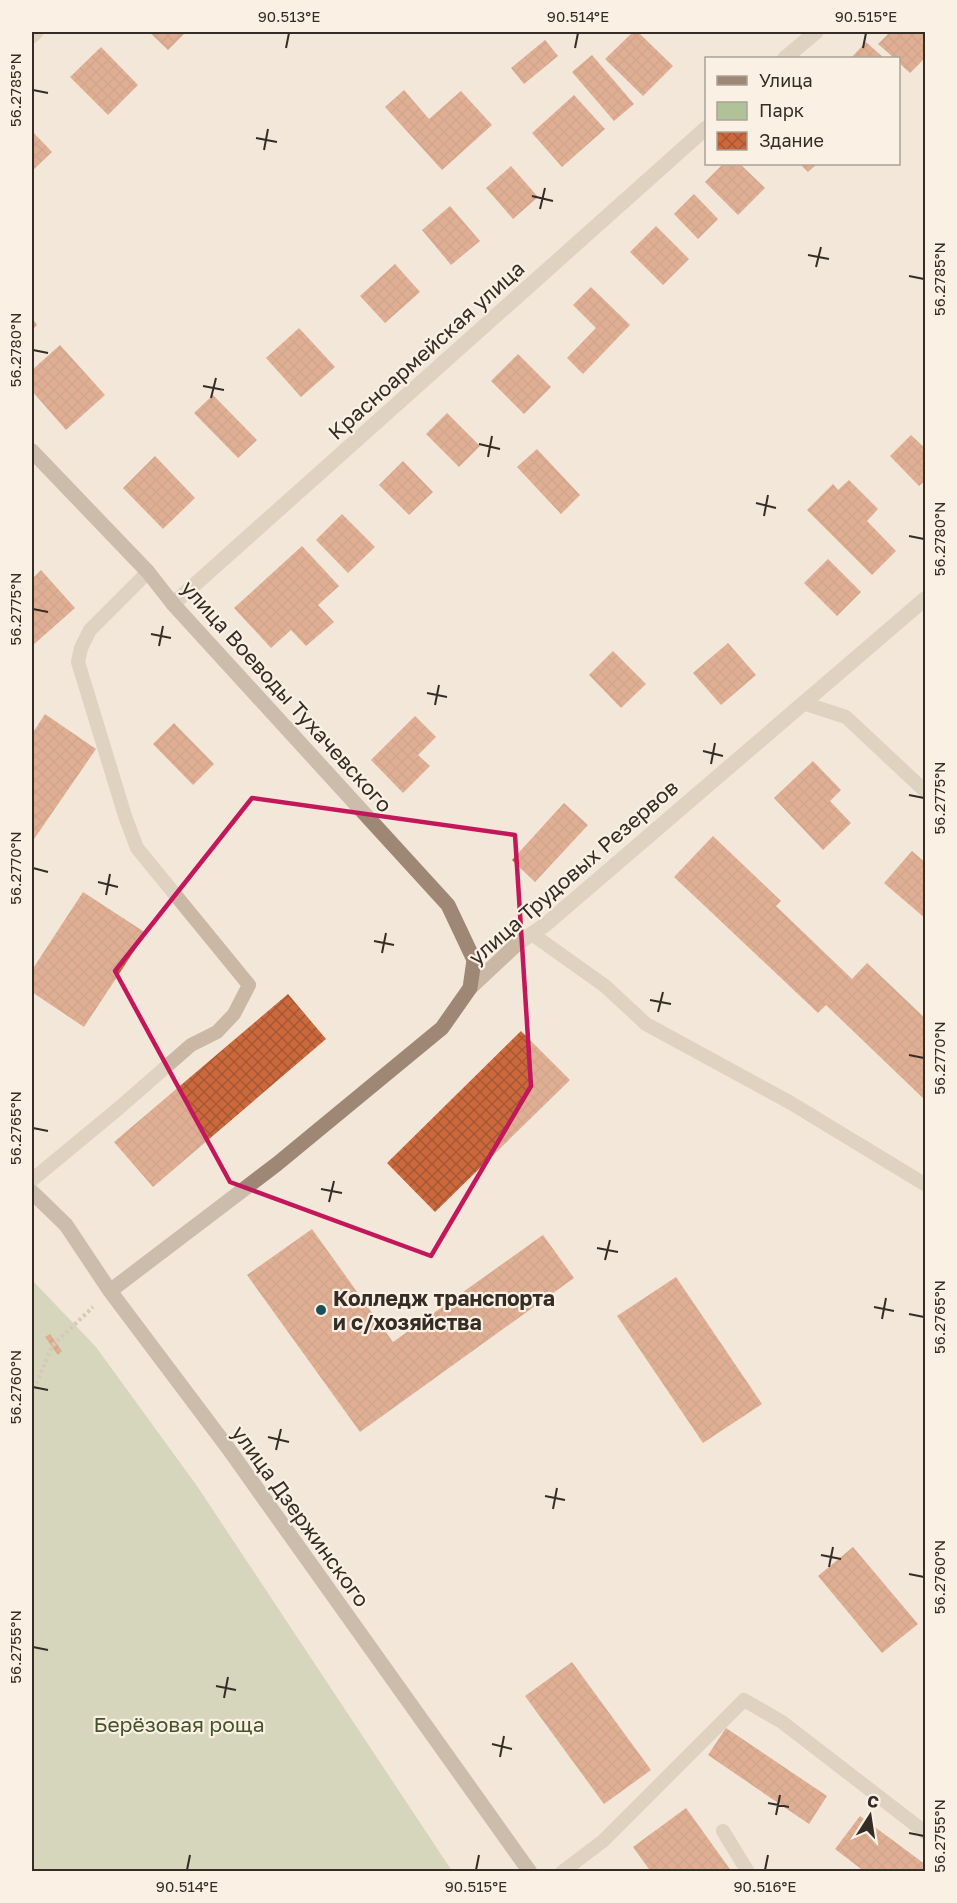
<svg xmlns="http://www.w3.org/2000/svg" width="957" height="1903" font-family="'Golos Text',sans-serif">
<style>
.green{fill:#b1c298}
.building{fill:url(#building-cross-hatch)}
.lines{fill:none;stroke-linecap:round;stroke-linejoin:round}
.path{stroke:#b6a28e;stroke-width:4;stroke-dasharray:3 3;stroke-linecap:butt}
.lane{stroke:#cab8a4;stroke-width:14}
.street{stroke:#cab8a4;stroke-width:15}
.secondary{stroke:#9e8775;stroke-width:15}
.marked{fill:none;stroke:#c2185b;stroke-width:4.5;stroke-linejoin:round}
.ticks{fill:none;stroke:#352c26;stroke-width:2}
.poi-dot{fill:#1a5058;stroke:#faf1e4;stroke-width:2}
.labels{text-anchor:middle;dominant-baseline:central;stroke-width:4.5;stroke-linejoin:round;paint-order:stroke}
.street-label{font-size:21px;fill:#352c26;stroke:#faf1e4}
.poi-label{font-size:21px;font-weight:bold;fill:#352c26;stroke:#faf1e4;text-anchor:start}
.park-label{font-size:21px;fill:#425529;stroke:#faf1e4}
.neatline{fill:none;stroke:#352c26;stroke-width:2}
.ticks-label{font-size:15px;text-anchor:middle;fill:#352c26}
</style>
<defs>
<pattern id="building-cross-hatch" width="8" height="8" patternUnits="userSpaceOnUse" patternTransform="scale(1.5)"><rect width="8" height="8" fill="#cb693d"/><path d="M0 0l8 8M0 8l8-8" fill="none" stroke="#a65733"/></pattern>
</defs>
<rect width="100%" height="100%" fill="#f2e7d8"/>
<path class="green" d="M32 1280 96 1347 197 1486 452 1871H32Z"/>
<path class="building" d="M149 32H186L168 50Z
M633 32H638L673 66 643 96 605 59Z
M890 32H926V57L910 73 898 62V58H894L878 44Z
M545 40 558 56 524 84 511 68Z
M866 42 884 58H851Z
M101 47 138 85 108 115 70 77Z
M592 55 634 104 614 121 572 72Z
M404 90 429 119 461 91 492 125 442 170 385 107Z
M574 95 605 129 562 167 532 133Z
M32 131 52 152 32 171Z
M723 164H740L765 188 738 215 705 182Z
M800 164H817L808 172Z
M511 166 538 197 513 219 486 188Z
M694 194 718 219 698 239 674 214Z
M450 206 480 241 451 265 422 230Z
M656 226 689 259 663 285 630 252Z
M395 264 420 292 385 323 360 296Z
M591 287 630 325 583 374 567 358 596 328 573 305Z
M32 318 37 325 32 330Z
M299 328 335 367 301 397 266 358Z
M60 345 105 395 66 430 32 391V370Z
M518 354 551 387 524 414 491 381Z
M213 395 257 440 238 458 194 413Z
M447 413 480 446 459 467 426 434Z
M911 435 926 449V480L919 486 890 456Z
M537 449 580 495 561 514 517 467Z
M155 456 195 498 163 529 123 488Z
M403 461 433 492 409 515 379 485Z
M849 480 878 509 867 521 896 551 872 575 807 510 833 484 838 490Z
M342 514 375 547 348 573 316 540Z
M302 546 339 586 318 605 334 622 306 646 291 630 271 648 234 608Z
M828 559 861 592 837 616 804 583Z
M41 570 75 608 32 646V579Z
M728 643 756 675 721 705 693 673Z
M613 651 646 684 621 708 589 675Z
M45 714 96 749 32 842V734Z
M415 716 436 737 418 755 430 766 403 793 371 760Z
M174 723 214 764 193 785 153 744Z
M813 761 841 790 830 801 851 823 823 850 774 798Z
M564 803 588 825 535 882 512 860Z
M713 836 781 901 776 906 852 979 867 963 926 1019V1101L826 1005 818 1013 674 877Z
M912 851 926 863V919L884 883Z
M83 892 146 933 84 1027 32 992V970Z
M288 994 326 1039 153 1187 114 1142Z
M521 1031 570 1080 435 1212 387 1163Z
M312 1229 393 1342 543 1235 574 1278 360 1432 247 1275Z
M676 1277 762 1404 703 1443 617 1316Z
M50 1334 62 1351 58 1355 45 1337Z
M853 1547 918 1624 882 1653 818 1576Z
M572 1662 651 1770 604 1804 525 1696Z
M726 1728 827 1796 809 1824 708 1755Z
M686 1808 732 1872H651L633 1847Z
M860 1816 926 1865V1872H865L835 1849Z"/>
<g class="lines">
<path class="path" d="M32 1395 52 1346 93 1307"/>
<path class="lane" d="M803 703 846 717 926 792
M532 934 605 986 646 1024 791 1103 926 1185
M32 1180 119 1108 191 1045 217 1032 234 1014 249 985 137 848 125 816 78 662 81 648 90 630 148 572
M723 1831 748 1872
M562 1872 603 1841 744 1700 782 1722 926 1833"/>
<path class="street" d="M32 36 36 32
M785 58 816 32
M173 604 706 128
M470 988 518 943 545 925 926 598"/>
<path class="secondary" d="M32 451 148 572 173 604 448 905 474 960 470 988 442 1028 277 1164 110 1291
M32 1192 66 1225 110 1291 228 1448 530 1872"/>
</g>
<path d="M0 0H957V1903H0ZM252 798 515 835 531 1086 431 1256 230 1182 115 971Z" fill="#f2e7d8" fill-opacity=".55" fill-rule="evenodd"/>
<path class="marked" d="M252 798 515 835 531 1086 431 1256 230 1182 115 971Z"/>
<path class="ticks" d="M286 48 289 33M575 48 578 33M863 48 866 33M33 90 48 93M256 138 277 142M264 150 268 129M532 196 553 201M540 209 545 188M808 255 829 259M816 267 821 247M909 276 924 279M33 350 48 353M203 386 224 390M211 398 216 378M479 444 500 449M488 457 492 436M756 503 776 508M764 516 768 495M909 536 924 539M33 609 48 612M151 634 171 638M159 646 163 626M427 693 447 697M435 705 439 685M703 751 723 756M711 764 715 743M909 795 924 798M33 868 48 872M98 882 118 887M106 895 110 874M374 941 394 945M382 953 386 933M650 1000 671 1004M658 1012 663 992M909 1055 924 1058M33 1128 48 1131M321 1189 342 1193M329 1202 334 1181M597 1248 618 1252M605 1260 610 1240M874 1307 894 1311M909 1314 924 1317M882 1319 886 1298M33 1387 48 1390M268 1437 289 1442M276 1450 281 1429M545 1496 565 1500M553 1509 557 1488M821 1555 841 1559M829 1567 833 1547M909 1574 924 1577M33 1647 48 1650M216 1686 236 1690M224 1698 228 1677M492 1744 512 1749M500 1757 504 1736M768 1803 789 1807M776 1815 780 1795M909 1833 924 1836M187 1870 190 1855M476 1870 479 1855M765 1870 768 1855"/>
<circle class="poi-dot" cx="321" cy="1310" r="6"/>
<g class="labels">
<g class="street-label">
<text transform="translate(426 350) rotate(-42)">Красноармейская улица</text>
<text transform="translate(287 696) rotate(48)">улица Воеводы Тухачевского</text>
<text transform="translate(573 872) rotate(-41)">улица Трудовых Резервов</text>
<text transform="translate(301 1516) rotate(54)">улица Дзержинского</text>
</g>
<g class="poi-label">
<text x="333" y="1298">Колледж транспорта<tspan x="333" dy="24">и с/хозяйства</tspan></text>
</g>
<g class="park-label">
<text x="179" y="1724">Берёзовая роща</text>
</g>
</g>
<rect width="957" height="1903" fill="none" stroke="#faf1e4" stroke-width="66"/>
<rect x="705" y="57" width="195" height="108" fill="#faf1e4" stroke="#aba298" stroke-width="1.5"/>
<rect x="717" y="76" width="30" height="9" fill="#9e8775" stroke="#aba298" stroke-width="1.5"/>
<text x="759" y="87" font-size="18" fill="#352c26">Улица</text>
<rect x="717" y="102" width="30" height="18" fill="#b1c298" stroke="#aba298" stroke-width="1.5"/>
<text x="759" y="117" font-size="18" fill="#352c26">Парк</text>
<rect x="717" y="132" width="30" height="18" fill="url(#building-cross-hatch)" stroke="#aba298" stroke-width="1.5"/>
<text x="759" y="147" font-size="18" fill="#352c26">Здание</text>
<g transform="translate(870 1816) rotate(12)" stroke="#faf1e4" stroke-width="4.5" paint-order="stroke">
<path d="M0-4.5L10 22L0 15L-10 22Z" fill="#352c26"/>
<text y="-9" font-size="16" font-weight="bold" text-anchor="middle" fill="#352c26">С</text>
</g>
<rect x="33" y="33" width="891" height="1837" class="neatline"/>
<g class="ticks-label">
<text x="289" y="22">90.513°E</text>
<text x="578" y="22">90.514°E</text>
<text x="866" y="22">90.515°E</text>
<text transform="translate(16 90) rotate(-90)" y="5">56.2785°N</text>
<text transform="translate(940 279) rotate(-90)" y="5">56.2785°N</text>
<text transform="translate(16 350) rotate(-90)" y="5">56.2780°N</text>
<text transform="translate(940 539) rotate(-90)" y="5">56.2780°N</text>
<text transform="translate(16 609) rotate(-90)" y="5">56.2775°N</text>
<text transform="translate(940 798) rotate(-90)" y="5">56.2775°N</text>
<text transform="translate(16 868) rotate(-90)" y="5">56.2770°N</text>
<text transform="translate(940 1058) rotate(-90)" y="5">56.2770°N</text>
<text transform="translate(16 1128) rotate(-90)" y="5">56.2765°N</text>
<text transform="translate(940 1317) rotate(-90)" y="5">56.2765°N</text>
<text transform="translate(16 1387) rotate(-90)" y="5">56.2760°N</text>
<text transform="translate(940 1577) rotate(-90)" y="5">56.2760°N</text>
<text transform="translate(16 1647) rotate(-90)" y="5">56.2755°N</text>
<text transform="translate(940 1836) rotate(-90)" y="5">56.2755°N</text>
<text x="187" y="1892">90.514°E</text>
<text x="476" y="1892">90.515°E</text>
<text x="765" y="1892">90.516°E</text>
</g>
</svg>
